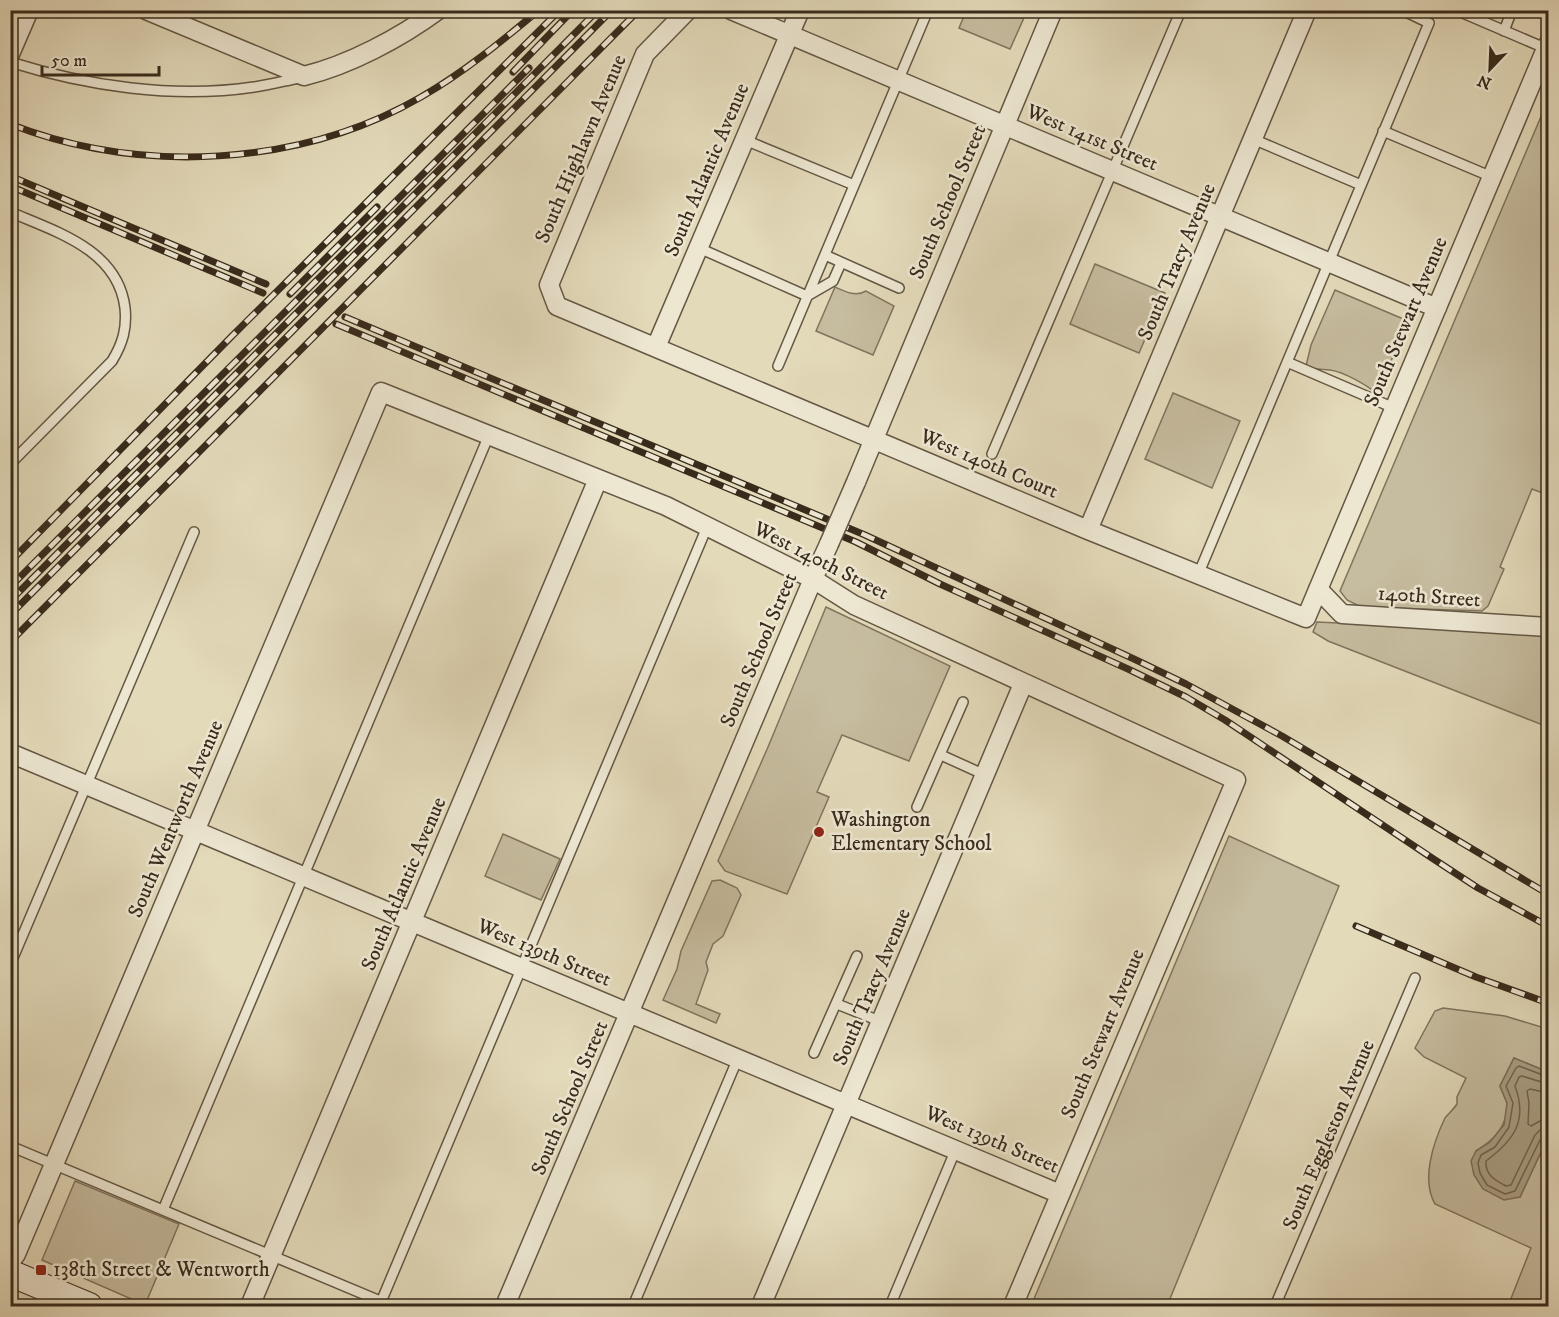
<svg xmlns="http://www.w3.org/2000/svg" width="1559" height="1317" font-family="'IM FELL DW Pica',serif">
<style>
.green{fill:#c6bc9f;stroke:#80745e;stroke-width:1.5}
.water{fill:#a99e84;stroke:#7c705a;stroke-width:1.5}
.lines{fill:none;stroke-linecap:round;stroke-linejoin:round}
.shore{stroke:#716450;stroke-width:1.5}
.lane-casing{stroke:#645744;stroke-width:12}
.street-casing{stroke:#645744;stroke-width:21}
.secondary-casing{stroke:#392b1c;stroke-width:28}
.lane{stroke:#ede7d2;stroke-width:9}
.street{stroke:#ede7d2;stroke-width:18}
.secondary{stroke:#ede7d2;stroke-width:26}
.rail-casing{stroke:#392b1c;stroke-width:7}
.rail{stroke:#ede7d2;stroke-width:4.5;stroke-dasharray:14;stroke-linecap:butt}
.street-bridge-casing{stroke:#645744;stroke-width:21;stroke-linecap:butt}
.street-bridge{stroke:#ede7d2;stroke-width:18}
.poi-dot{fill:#8f2418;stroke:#ede7d2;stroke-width:2}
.labels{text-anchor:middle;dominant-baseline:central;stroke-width:5;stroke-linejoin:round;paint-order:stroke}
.street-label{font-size:21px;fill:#392b1c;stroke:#ede7d2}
.poi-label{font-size:21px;fill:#392b1c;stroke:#ede7d2;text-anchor:start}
</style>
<rect width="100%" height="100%" fill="#e3daba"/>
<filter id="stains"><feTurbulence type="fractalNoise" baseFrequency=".00333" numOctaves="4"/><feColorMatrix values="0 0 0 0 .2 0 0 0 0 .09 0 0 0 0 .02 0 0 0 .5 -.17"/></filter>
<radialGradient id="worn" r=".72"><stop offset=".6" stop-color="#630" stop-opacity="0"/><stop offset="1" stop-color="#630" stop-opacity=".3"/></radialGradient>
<path class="green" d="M966 11V10L1027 11 1010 49 959 28Z
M1548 100V495L1532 489 1500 567 1504 569 1488 606 1482 611 1361 607 1347 600 1340 591Z
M1095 264 1165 293 1139 353 1070 324Z
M835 287C846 292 856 297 866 291L894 306 873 355 816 331Z
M1335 290 1408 321 1377 394C1367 385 1344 372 1330 370 1321 369 1315 370 1306 366L1311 345Z
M1173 393 1240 421 1212 488 1145 459Z
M826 607 950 666 909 761 842 735 817 792 829 797 787 894 725 871 718 861 768 747Z
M1317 622 1548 633V727L1328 641 1313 632Z
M503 834 560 859 541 900 485 876Z
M1229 836 1339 886 1167 1306H1031Z
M720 880 737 888 741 895 723 936 713 944 706 962 708 970 696 1004 720 1014 716 1023 663 1000 677 969 681 951 712 881Z
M1443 1008 1505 1016 1548 1029V1072L1514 1058 1500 1086C1502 1092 1506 1099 1507 1104 1508 1126 1493 1141 1476 1151L1520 1197 1548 1137 1547 1306H1508L1531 1248 1435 1204C1421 1180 1433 1143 1445 1118 1448 1114 1454 1109 1457 1104V1097L1466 1078 1424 1057 1415 1048 1435 1011Z
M75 1181 179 1224 145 1305 42 1260Z"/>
<path class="water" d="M1514 1058 1548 1072V1137L1520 1197 1504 1200 1483 1189 1474 1175 1471 1161 1476 1151 1490 1142 1504 1125 1507 1103 1500 1086Z"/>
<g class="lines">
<path class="shore" d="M1548 1077 1519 1066 1516 1068 1506 1086 1513 1103 1509 1127 1495 1147 1481 1155 1478 1163 1480 1173 1487 1185 1505 1194 1515 1191 1540 1140 1548 1136
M1548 1084 1522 1076 1519 1077 1515 1086C1528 1121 1514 1140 1486 1161 1485 1175 1495 1180 1506 1186L1511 1185 1535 1135 1540 1130 1548 1129
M1548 1093 1530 1089 1527 1091 1529 1103 1528 1124 1531 1126 1540 1121 1548 1120"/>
<defs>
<path id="lane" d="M1456 10 1547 49
M1504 31 1512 10
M10 62C87 86 174 99 254 87 269 85 284 81 299 78
M1383 131 1492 177
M1253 139 1361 185
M745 140 854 185
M10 212C57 232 118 250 125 308 127 328 123 343 112 361L10 464
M699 248 807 296 833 281 841 263
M825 255 899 288
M1287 362 1394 408
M778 366 928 10
M992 454 1181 10
M1198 575 1429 23 1402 10
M941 755 985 775
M917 807 963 702
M10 965 194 532
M837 1004 882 1022
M814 1053 857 956
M10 1146 392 1306
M163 1210 489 435
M381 1302 707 527
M633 1306 738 1058
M890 1306 956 1149
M1275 1306 1415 978"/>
<path id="street" d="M146 10 304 76C349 65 400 38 438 10
M688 10 645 54 549 285 557 306 1088 530 1306 618 1548 44
M731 10 1437 308
M10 54 29 10
M656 347 800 10
M856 482 1053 10
M1088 530 1307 10
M1318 589 1342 614 1548 627
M10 753 1060 1194
M10 1262 16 1254 381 392 666 506 813 579 854 605 1236 780 1013 1306
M250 1306 598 479
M505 1306 813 579 829 544
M761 1306 1023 684"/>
<path id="secondary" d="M10 1273 89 1306"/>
</defs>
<use href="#lane" class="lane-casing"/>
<use href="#street" class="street-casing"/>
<use href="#secondary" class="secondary-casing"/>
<use href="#lane" class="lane"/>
<use href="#street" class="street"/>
<use href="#secondary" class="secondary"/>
<defs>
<path id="rail" d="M513 72 573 10
M10 124C140 175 300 167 421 97 463 73 502 41 539 10
M10 176 266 284
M10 186 263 293
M290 294 377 207
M345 317 865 535 1134 659 1186 684 1282 736 1548 894
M336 324 856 542 940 584 1128 669 1186 697 1225 720 1435 860 1478 888 1548 926
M10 562 232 336 560 10
M10 587 529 68
M10 601 598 10
M10 615 612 10
M10 642 639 10
M1356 926 1476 977 1548 1003"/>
</defs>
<use href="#rail" class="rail-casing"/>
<use href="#rail" class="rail"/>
<defs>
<path id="street-bridge" d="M829 544 856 482"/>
</defs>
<use href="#street-bridge" class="street-bridge-casing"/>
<use href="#street-bridge" class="street-bridge"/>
</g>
<g class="poi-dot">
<circle cx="819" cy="832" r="6"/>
<rect x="35" y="1264" width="12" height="12" rx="3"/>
</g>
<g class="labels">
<g class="street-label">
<text transform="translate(1092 138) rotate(23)">West 141st Street</text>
<text transform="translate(581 149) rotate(-67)">South Highlawn Avenue</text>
<text transform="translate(707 170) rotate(-67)">South Atlantic Avenue</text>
<text transform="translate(948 202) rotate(-67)">South School Street</text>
<text transform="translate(1177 262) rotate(-67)">South Tracy Avenue</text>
<text transform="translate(1406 322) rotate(-67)">South Stewart Avenue</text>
<text transform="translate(989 464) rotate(23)">West 140th Court</text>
<text transform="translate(821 561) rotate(27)">West 140th Street</text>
<text transform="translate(1429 597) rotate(4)">140th Street</text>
<text transform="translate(759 650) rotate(-67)">South School Street</text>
<text transform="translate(176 819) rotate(-67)">South Wentworth Avenue</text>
<text transform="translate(404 884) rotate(-67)">South Atlantic Avenue</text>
<text transform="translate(544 953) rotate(23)">West 139th Street</text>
<text transform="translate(872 987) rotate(-67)">South Tracy Avenue</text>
<text transform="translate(1103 1034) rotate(-67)">South Stewart Avenue</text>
<text transform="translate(570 1098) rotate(-67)">South School Street</text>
<text transform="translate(1329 1135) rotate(-67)">South Eggleston Avenue</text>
<text transform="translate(992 1140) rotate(23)">West 139th Street</text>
</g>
<g class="poi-label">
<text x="831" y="820">Washington<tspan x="831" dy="24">Elementary School</tspan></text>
<text x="53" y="1270">138th Street &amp; Wentworth</text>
</g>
</g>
<rect width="1559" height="1317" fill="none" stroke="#e3daba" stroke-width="36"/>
<rect x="12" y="12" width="1535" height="1293" fill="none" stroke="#392b1c" stroke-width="3"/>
<rect x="18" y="18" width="1523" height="1281" fill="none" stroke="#392b1c" stroke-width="1.5"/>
<g transform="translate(1490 69) rotate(203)" stroke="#ede7d2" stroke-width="4.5" paint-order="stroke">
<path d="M0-4.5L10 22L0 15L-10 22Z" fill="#392b1c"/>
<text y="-9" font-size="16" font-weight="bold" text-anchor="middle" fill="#392b1c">N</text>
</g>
<path d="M42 66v9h117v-9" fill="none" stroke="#392b1c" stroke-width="3"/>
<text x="51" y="66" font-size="18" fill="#392b1c" stroke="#ede7d2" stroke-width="4.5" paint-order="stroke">50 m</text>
<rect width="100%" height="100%" filter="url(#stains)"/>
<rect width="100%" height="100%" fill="url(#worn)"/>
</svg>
